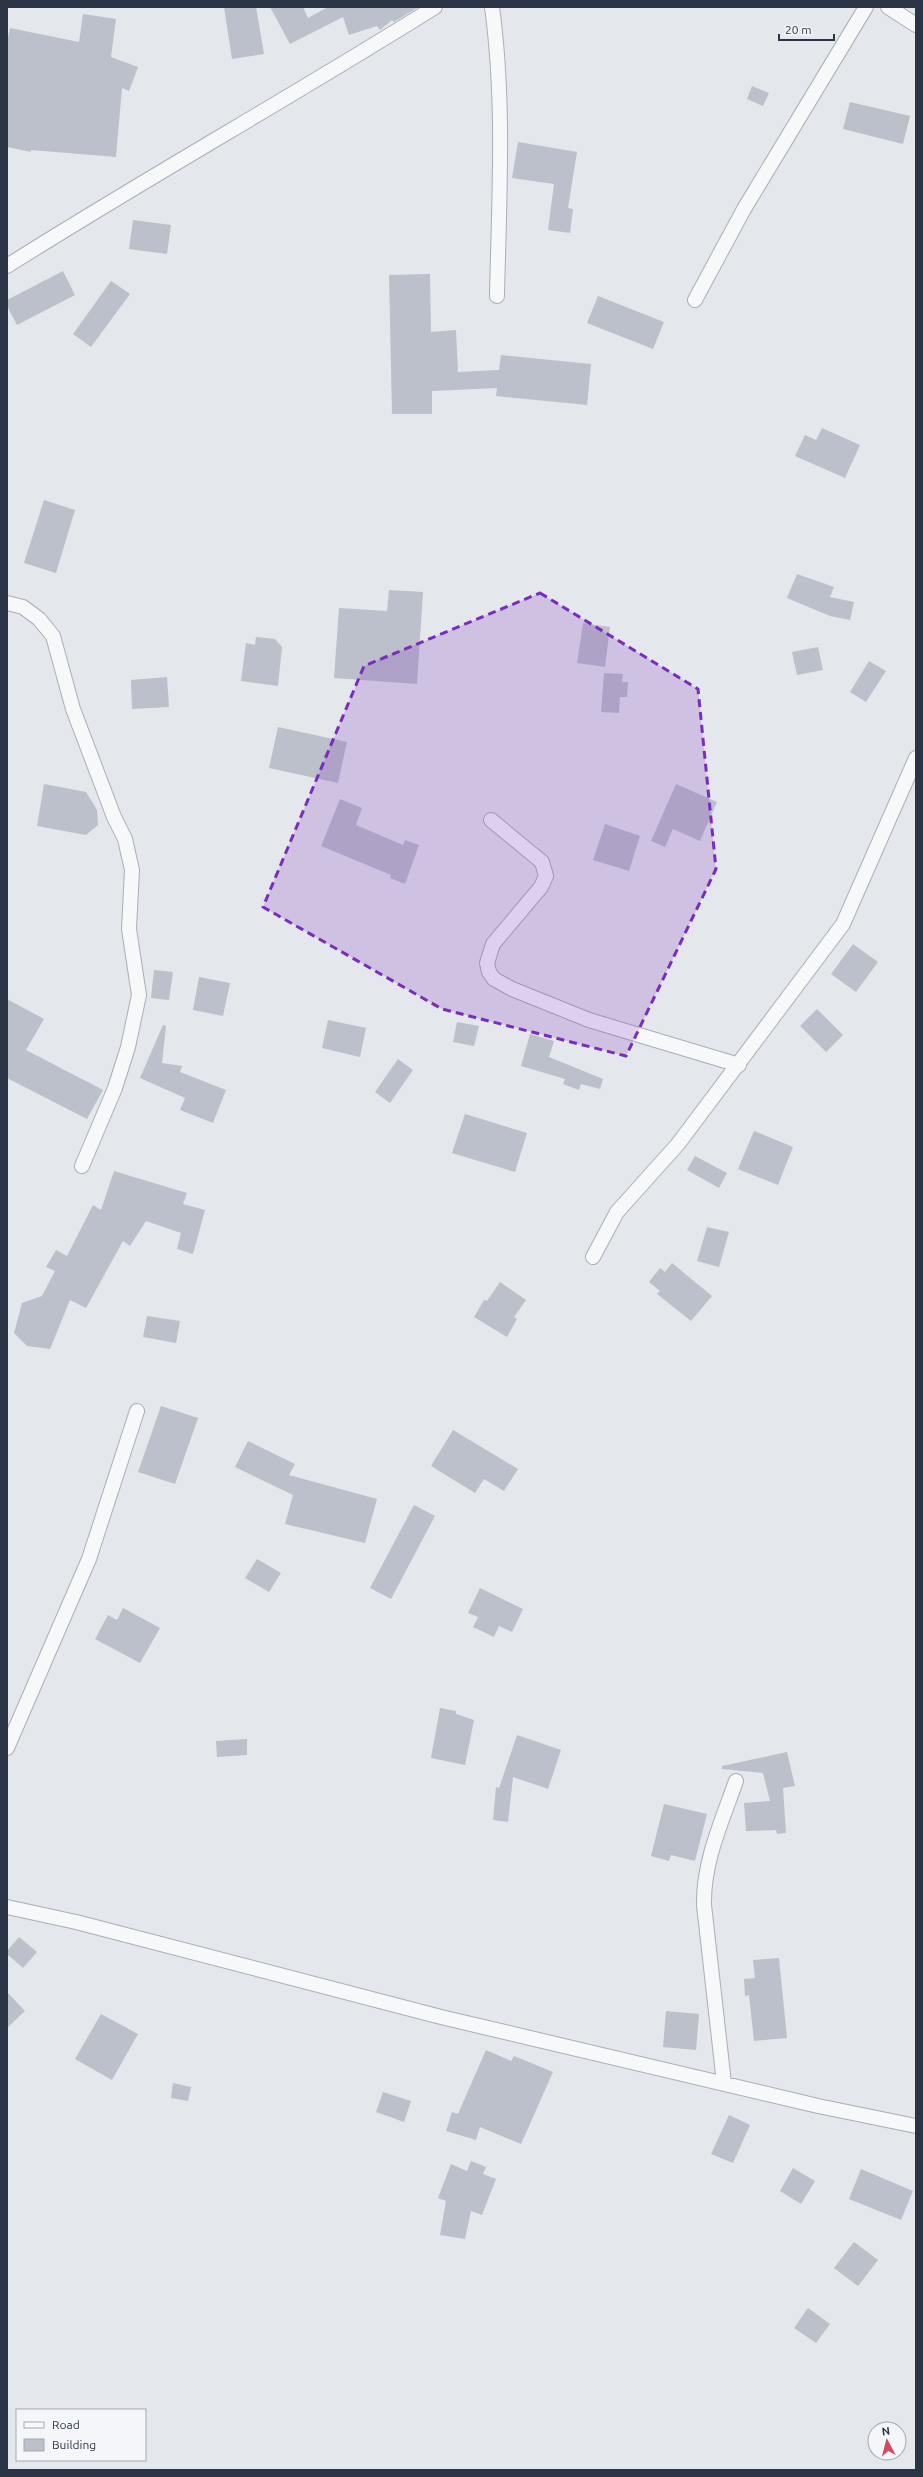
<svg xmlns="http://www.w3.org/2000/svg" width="923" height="2477" font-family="Ubuntu,sans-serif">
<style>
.building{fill:#bbc0ca}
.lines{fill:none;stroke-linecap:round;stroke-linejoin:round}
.street-casing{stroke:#a9aeb7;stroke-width:16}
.street{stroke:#f7f8fa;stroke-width:14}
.marked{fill:#7b2cbf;fill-opacity:0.2;stroke:#7b2cbf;stroke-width:3;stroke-dasharray:8 5;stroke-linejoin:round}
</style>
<rect width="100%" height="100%" fill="#e4e7ec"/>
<path class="building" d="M224 7H256L264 54 232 59Z
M270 7H303L308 18 328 7H418L394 22 392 20 380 30 377 26 349 35 343 17 290 44Z
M83 14 116 19 111 57 138 67 129 91 122 88 116 157 31 150V152L7 147V42L10 28 79 42Z
M752 86 769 93 763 106 747 99Z
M850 102 910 116 903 144 843 129Z
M518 142 577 152 568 208 573 209 570 233 548 230 554 184 512 178Z
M133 220 171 225 167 254 129 249Z
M63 271 75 295 17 325 7 306V300Z
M430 274 431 332 456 330 458 372 499 370 501 355 591 364 587 405 496 396 497 388 432 391V414H392L389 275Z
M111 281 130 294 91 347 73 334Z
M598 296 664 322 653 349 587 323Z
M822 428 860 445 845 478 795 456 805 435 816 440Z
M44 500 75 510 56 573 24 563Z
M797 574 834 587 830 597 854 602 850 620 830 616 787 598Z
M389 590 423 592 417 684 334 678 339 608 387 611Z
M583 623 610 627 605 667 577 663Z
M256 637 275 639 282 647 278 686 241 681 246 643 255 645Z
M818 647 823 670 797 675 792 652Z
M869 661 886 671 866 702 850 692Z
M604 673 623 674 622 682H628L627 697H620L619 713 601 712Z
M167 677 169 707 132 709 131 680Z
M278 727 347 742 338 783 269 768Z
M44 784 86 792 97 810 98 825 86 835 37 826Z
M676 784 717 802 700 841 673 829 665 847 651 841Z
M340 799 362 808 356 825 403 845 405 840 419 845 405 884 390 878 391 875 321 846Z
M605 824 640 836 629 871 593 860Z
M853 944 878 962 856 992 831 974Z
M154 970 173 972 169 1000 151 998Z
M199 977 230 983 223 1016 193 1010Z
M7 999 44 1019 26 1050 103 1090 87 1119 7 1078Z
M817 1009 843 1035 826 1052 800 1026Z
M328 1020 366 1028 360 1057 322 1048Z
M457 1022 479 1026 474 1046 453 1042Z
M163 1025 166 1026 162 1063 182 1066 180 1072 226 1090 213 1123 180 1110 185 1098 140 1078Z
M530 1034 554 1041 549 1057 603 1079 600 1089 581 1084 579 1090 563 1084 565 1079 521 1066Z
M398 1059 413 1070 390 1103 375 1092Z
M465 1114 527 1133 515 1172 452 1153Z
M754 1131 793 1147 778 1185 738 1169Z
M695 1156 727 1173 719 1188 687 1170Z
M114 1171 187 1193 183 1204 205 1210 193 1254 177 1249 181 1233 146 1221 130 1246 123 1241 86 1308 70 1300 50 1349 27 1346 14 1333 22 1303 42 1296 55 1271 46 1267 56 1250 67 1256 93 1205 101 1210Z
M707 1227 729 1232 719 1267 697 1261Z
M672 1263 712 1296 691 1321 657 1294 660 1291 649 1282 660 1268 665 1272Z
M500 1282 526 1300 514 1317 517 1319 507 1337 474 1317 484 1300 487 1301Z
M147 1316 180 1321 176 1343 143 1337Z
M161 1406 198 1418 175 1484 138 1472Z
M453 1430 518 1469 504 1491 484 1479 475 1493 431 1466Z
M248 1441 295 1464 289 1475 377 1499 365 1543 285 1524 293 1495 235 1467Z
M414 1505 435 1516 391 1599 370 1588Z
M257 1559 281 1573 269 1592 245 1578Z
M480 1588 523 1609 512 1632 499 1626 494 1637 473 1627 478 1617 468 1613Z
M123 1608 160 1628 140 1663 95 1639 108 1615 117 1620Z
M440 1708 456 1711V1714L474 1720 465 1765 431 1758Z
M517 1735 561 1750 548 1789 513 1777 508 1822 493 1820 496 1787 499 1788Z
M247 1739V1755L217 1757 216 1741Z
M787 1752 795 1786 783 1788 786 1833 777 1834 776 1830 746 1831 744 1803 770 1801 763 1773 722 1769V1766Z
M664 1804 707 1814 695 1861 671 1855 669 1861 651 1856Z
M19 1937 37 1952 23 1968 7 1954V1951Z
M779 1958 787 2038 754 2041 749 1995 745 1996 744 1979 755 1978 753 1960Z
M7 1992 25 2011 7 2028Z
M666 2011 699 2014 696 2050 663 2047Z
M101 2014 138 2034 112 2080 75 2059Z
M486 2050 511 2061 514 2056 553 2072 521 2144 480 2127 476 2140 446 2131 452 2112 458 2114Z
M173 2083 191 2087 188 2101 171 2098Z
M383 2092 411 2101 404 2122 376 2112Z
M729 2115 750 2125 733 2163 711 2154Z
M471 2161 486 2167 483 2174 496 2179 482 2215 471 2211 465 2239 440 2235 446 2201 438 2198 451 2164 467 2171Z
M793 2168 815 2181 801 2204 780 2191Z
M861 2169 913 2191 901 2220 849 2199Z
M854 2242 878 2260 858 2286 834 2268Z
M808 2308 830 2324 816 2343 794 2328Z"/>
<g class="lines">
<defs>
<path id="street" d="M492 7C505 103 499 199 497 296
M888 7 916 25
M7 266C148 177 293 96 435 7
M695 300 744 209 866 7
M7 603 23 607 39 619 53 636 73 709 114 817 125 839 132 870 129 929 139 995 128 1047 115 1088 82 1166
M491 820 542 862 546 876 541 887 493 944 487 963 489 972 494 979 512 989 589 1020 739 1065
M593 1257 617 1212 678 1144 843 924 916 758
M7 1748 89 1559 137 1411
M7 1907 76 1922 441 2017 818 2106 916 2126
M724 2083 704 1905C703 1862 722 1821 736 1781"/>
</defs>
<use href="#street" class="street-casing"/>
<use href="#street" class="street"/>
</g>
<path class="marked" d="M540 593 698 689 716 869 626 1056 442 1009 263 907 364 666Z"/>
<rect width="923" height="2477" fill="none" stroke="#2b3445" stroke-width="16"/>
<rect x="16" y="2409" width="130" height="52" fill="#f4f6f9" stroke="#a4a8b1"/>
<rect x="24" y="2422" width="20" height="6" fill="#f7f8fa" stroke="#a4a8b1"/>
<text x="52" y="2429" font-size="12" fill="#2b3445">Road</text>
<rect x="24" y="2439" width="20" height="12" fill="#bbc0ca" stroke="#a4a8b1"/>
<text x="52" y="2449" font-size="12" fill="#2b3445">Building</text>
<g transform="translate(887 2441) rotate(353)"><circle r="19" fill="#f4f6f9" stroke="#a4a8b1"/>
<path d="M0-3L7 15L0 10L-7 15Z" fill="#d1495b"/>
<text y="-6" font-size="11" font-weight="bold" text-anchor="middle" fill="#2b3445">N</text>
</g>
<path d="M779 34v6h55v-6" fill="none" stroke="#2b3445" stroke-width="2"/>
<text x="785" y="34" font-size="12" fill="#2b3445" stroke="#f4f6f9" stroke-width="3" paint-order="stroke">20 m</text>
</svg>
